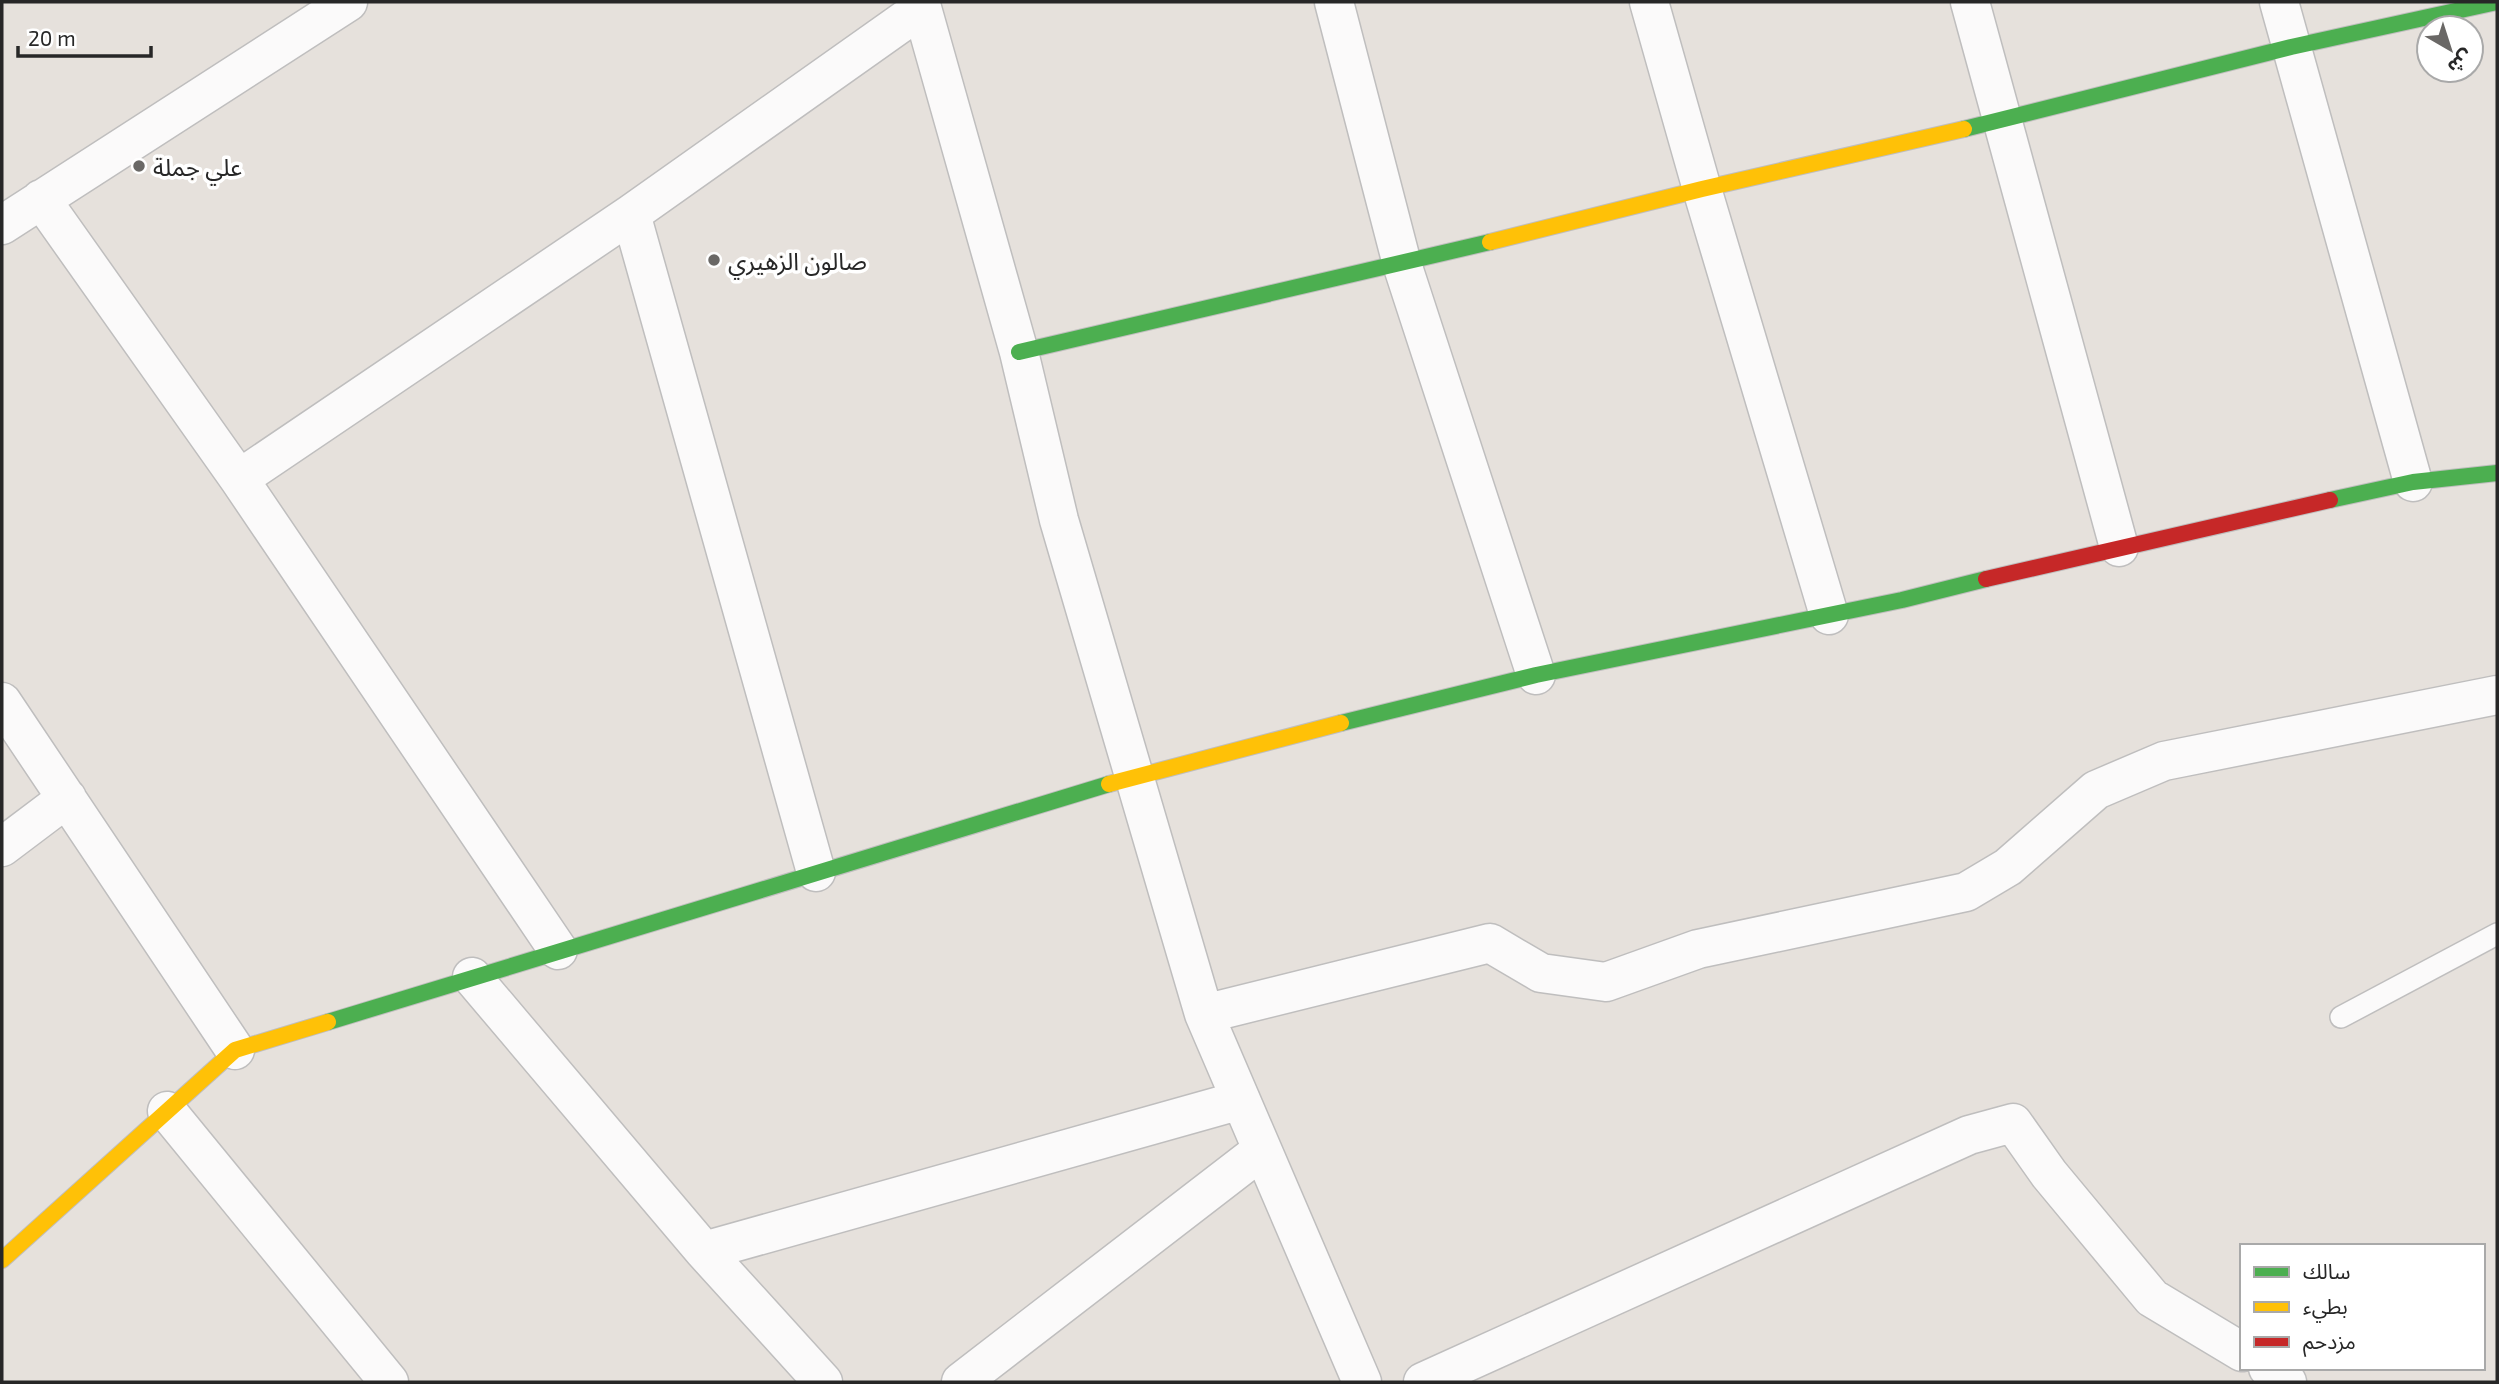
<svg xmlns="http://www.w3.org/2000/svg" width="2499" height="1384" font-family="'Exo 2','Noto Sans Arabic',sans-serif">
<style>
.lines{fill:none;stroke-linecap:round;stroke-linejoin:round}
.lane-casing{stroke:#bfbebe;stroke-width:24}
.street-casing{stroke:#bfbebe;stroke-width:41}
.fast-casing{stroke:#bfbebe;stroke-width:18}
.slow-casing{stroke:#bfbebe;stroke-width:18}
.jam-casing{stroke:#bfbebe;stroke-width:18}
.lane{stroke:#fbfafa;stroke-width:21}
.street{stroke:#fbfafa;stroke-width:38}
.fast{stroke:#4caf50;stroke-width:16}
.slow{stroke:#ffc107;stroke-width:16}
.jam{stroke:#c62828;stroke-width:16}
.poi-dot{fill:#6a6866;stroke:#fff;stroke-width:2.5}
.labels{text-anchor:middle;dominant-baseline:central;stroke-width:7;stroke-linejoin:round;paint-order:stroke}
.poi-label{font-size:24px;fill:#272727;stroke:#fff;text-anchor:start}
</style>
<rect width="100%" height="100%" fill="#e6e1dc"/>
<g class="lines">
<defs>
<path id="lane" d="M2341 1017 2497 934"/>
<path id="street" d="M915 2 922 8 1019 352 1059 520 1204 1014 1362 1382
M1334 2 1402 264 1536 675
M1649 2 1702 189 1829 615
M1970 2 2119 547
M2279 2 2413 482
M41 199 239 479 558 950
M631 214 816 872
M2 225 348 2
M239 479 631 214 922 8
M2 702 235 1050
M2 847 67 798
M472 977 704 1251 823 1382
M1204 1014 1490 943 1541 973 1606 982 1698 949 1966 892 2008 867 2096 790 2164 761 2497 695
M167 1111 389 1382
M704 1251 1241 1100
M2268 1368 2287 1382
M961 1382 1262 1150
M1423 1382 1969 1135 2013 1123 2049 1174 2152 1298 2242 1352"/>
<path id="fast" d="M1964 129 2291 47 2497 2
M1019 352 1490 242
M2330 500 2413 482 2497 473
M1341 723 1536 675 1902 600 1986 579
M328 1022 1109 784"/>
<path id="slow" d="M1490 242 1702 189 1964 129
M1109 784 1341 723
M2 1260 235 1050 328 1022"/>
<path id="jam" d="M1986 579 2330 500"/>
</defs>
<use href="#lane" class="lane-casing"/>
<use href="#street" class="street-casing"/>
<use href="#fast" class="fast-casing"/>
<use href="#slow" class="slow-casing"/>
<use href="#jam" class="jam-casing"/>
<use href="#lane" class="lane"/>
<use href="#street" class="street"/>
<use href="#fast" class="fast"/>
<use href="#slow" class="slow"/>
<use href="#jam" class="jam"/>
</g>
<g class="poi-dot">
<circle cx="139" cy="166" r="7"/>
<circle cx="714" cy="260" r="7"/>
</g>
<g class="labels">
<g class="poi-label">
<text x="153" y="166">علي جملة</text>
<text x="728" y="260">صالون الزهيري</text>
</g>
</g>
<rect width="2499" height="1384" fill="none" stroke="#272727" stroke-width="7"/>
<rect x="2240" y="1244" width="245" height="126" fill="#ffffff" stroke="#a9a9a9" stroke-width="2"/>
<rect x="2254" y="1267" width="35" height="10" fill="#4caf50" stroke="#a9a9a9" stroke-width="2"/>
<text x="2303" y="1279" font-size="21" fill="#272727">سالك</text>
<rect x="2254" y="1302" width="35" height="10" fill="#ffc107" stroke="#a9a9a9" stroke-width="2"/>
<text x="2303" y="1314" font-size="21" fill="#272727">بطيء</text>
<rect x="2254" y="1337" width="35" height="10" fill="#c62828" stroke="#a9a9a9" stroke-width="2"/>
<text x="2303" y="1349" font-size="21" fill="#272727">مزدحم</text>
<g transform="translate(2450 49) rotate(141)"><circle r="33" fill="#ffffff" stroke="#a9a9a9" stroke-width="2"/>
<path d="M0-5L12 26L0 18L-12 26Z" fill="#6a6866"/>
<text y="-10" font-size="19" font-weight="bold" text-anchor="middle" fill="#272727">ش</text>
</g>
<path d="M18 46v10h133v-10" fill="none" stroke="#272727" stroke-width="3.5"/>
<text x="28" y="46" font-size="21" fill="#272727" stroke="#ffffff" stroke-width="5" paint-order="stroke">20 m</text>
</svg>
